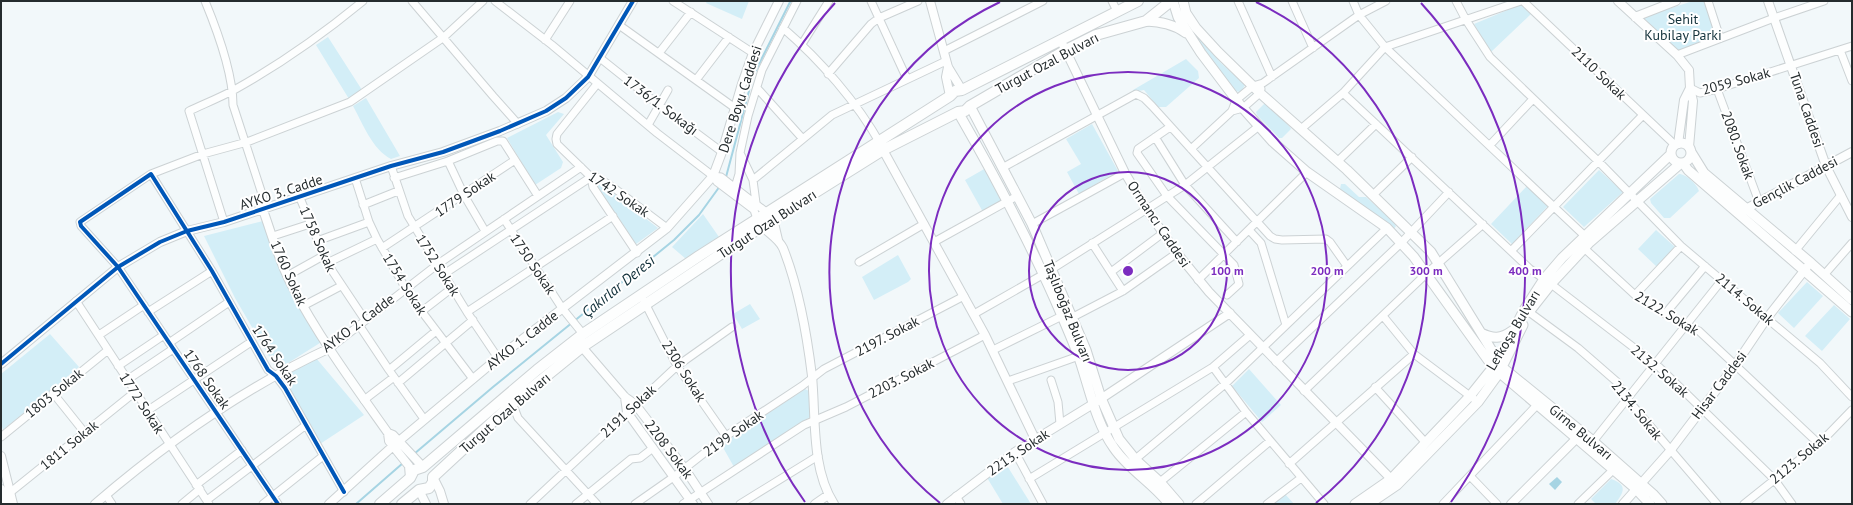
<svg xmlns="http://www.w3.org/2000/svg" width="1853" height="505" font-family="'PT Sans',sans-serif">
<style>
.green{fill:#d3eef7}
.water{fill:#a6d4e3}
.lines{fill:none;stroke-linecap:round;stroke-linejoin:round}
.stream{stroke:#a6d4e3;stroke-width:2}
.minor-casing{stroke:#ccd2d4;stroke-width:9}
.tertiary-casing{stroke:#ccd2d4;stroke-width:10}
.secondary-casing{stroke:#ccd2d4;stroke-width:11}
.primary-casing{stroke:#ccd2d4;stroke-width:12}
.minor{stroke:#fdfefe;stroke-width:7}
.tertiary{stroke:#fdfefe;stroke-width:8}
.secondary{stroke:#fdfefe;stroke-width:9}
.primary{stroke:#fdfefe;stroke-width:10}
.cycleway-casing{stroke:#fff;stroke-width:6}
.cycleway{stroke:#0057b8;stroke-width:4}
.ring{fill:none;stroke:#7b2cbf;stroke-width:2}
.labels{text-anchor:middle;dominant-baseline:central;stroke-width:4;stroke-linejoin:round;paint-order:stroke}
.park-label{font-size:14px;fill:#14333c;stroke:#fff}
.street-label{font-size:14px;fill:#252c2e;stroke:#fff}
.water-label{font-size:15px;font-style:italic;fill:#0f2e38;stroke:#fff}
.centre{fill:#7b2cbf;stroke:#fff;stroke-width:2}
.ring-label{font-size:12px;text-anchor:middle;font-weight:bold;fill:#7b2cbf;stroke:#fff;stroke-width:4;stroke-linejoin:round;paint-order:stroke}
</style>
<rect width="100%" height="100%" fill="#f2f8fa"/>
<path class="green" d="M707 1H749L742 19 706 3Z
M1693 1H1706L1719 36 1677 52 1643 17Z
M1522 4 1531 14 1491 52 1474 24Z
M1180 7 1189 27 1221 63 1245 85 1241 92 1234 91 1191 33 1178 8Z
M328 37 362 90 349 99 316 45Z
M1186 59 1198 71 1199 78 1166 107H1158L1144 90 1133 92V90Z
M366 98 400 156 391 159C372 149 363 124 353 106Z
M1265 103 1290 127 1291 129 1282 138H1279L1257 115 1256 112Z
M558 112 564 114 546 135 563 162 561 168 535 185 507 138Z
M1092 124 1118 171 1079 194 1067 172 1081 164 1066 139Z
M986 168 1004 200 983 212 965 180Z
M1599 170 1623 192 1584 227 1563 207Z
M1679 174C1686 174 1697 184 1699 191L1670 218H1664L1651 203 1650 199Z
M598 182 658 228 636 244 596 184Z
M1341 184H1345L1359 197H1366L1394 222 1396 226 1394 229 1340 189Z
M1527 186 1548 206 1512 244 1491 224Z
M703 214 719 237 686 259 672 247Z
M263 221 323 341 277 370 235 298 204 236Z
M1656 230 1675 247 1657 267 1638 249Z
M898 255 911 279 908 282 874 300 862 277Z
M1807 282 1823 296 1794 328 1778 313Z
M750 304 760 319 742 329 733 314Z
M1834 305 1850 319 1822 351 1805 336Z
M50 334 79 367 3 430 1 423V374Z
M316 358 364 415 320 444 282 378Z
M1249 369 1281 405 1262 422 1232 386Z
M805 389 809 391 810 417 734 467 721 444Z
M1006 464 1031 504H1003L986 476Z
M1611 479C1629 485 1623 493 1615 504H1596L1591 499Z
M1285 494 1294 504H1272Z"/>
<path class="water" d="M1557 477 1562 482 1555 490 1549 484Z"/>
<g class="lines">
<path class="stream" d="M726 177 753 76 790 2
M414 454 493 387 674 240 699 215 720 186
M356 504 403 463"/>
<defs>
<path id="minor" d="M205 1C217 30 233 74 233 105L263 197V210
M412 1 493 96 518 124
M495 1 552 45 657 133 713 176 717 182 754 210 757 219
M673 1 753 53
M871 1 907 79
M1112 1 1117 11
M1238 1 1272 77
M1292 1 1313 48
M1353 1 1359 15 1385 47 1588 239
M1456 1 1466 20 1490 57 1599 162 1681 246 1820 363 1852 397
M1523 1 1675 145
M1708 1 1720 38
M619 25 735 108
M783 28C820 60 857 102 881 145
M545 40 570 1
M802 44 829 1
M1840 50 1852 81
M944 51 1043 1
M659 53 691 12
M1677 55 1774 18 1824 1
M600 58 659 105 722 152
M828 74 871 24 879 18 918 1
M696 80 729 37
M597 84 557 134 556 139 557 144 591 177H597L614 188 667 228
M757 88 802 138
M1690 88 1700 93 1717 89 1852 46
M1717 89 1759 202
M1343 93 1530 269 1551 284 1659 367 1774 479 1792 504
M1232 111 1243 108 1260 93 1261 89
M648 125 668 90
M1170 127 1138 149 1137 153 1167 196 1234 265 1239 284 1227 295
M1301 129 1343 93 1385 47 1521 1
M1155 137 1185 185 1237 242
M1490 145 1533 99
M1191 149 1232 111 1236 100 1253 86 1263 83 1359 15 1386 1
M741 155 753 180 756 203
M448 161 464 195 485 231
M1338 161 1376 124
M391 166 408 216 467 312 498 358
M1002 168 1136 94 1144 98 1152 106 1270 236 1275 239 1282 240 1326 239 1330 242 1347 266
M151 174 203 154 247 142 350 102 444 37 483 1
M713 176 721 177 770 215
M591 177 593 187 637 253
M355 178 369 222 377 239 410 296 473 379
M394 178 448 161 497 141H503L538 196
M753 180 832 115 946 61
M733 194 739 174 740 153 748 116 762 70 797 1
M1373 195 1412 157
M300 198 327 263 365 320
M363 205 398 191
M504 219 562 308 583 334
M224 222 189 111C204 104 219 98 234 90 279 65 323 34 363 1
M1032 224 1125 173
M1249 230 1261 243 1286 325
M273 236 310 224
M317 241 369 222
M934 242 1017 196
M1092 243 1123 291
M382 248 515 160
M1584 248 1635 295 1665 314 1699 331 1819 444
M1511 251 1643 115
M1795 251 1841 195
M859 262 924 224
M327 263 377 239
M1111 272 1163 233
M444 274 591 177
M1824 275 1852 243
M287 276 323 256
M1198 280 1307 172
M1635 295 1681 246
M76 301 209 504
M644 301 677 366 726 436
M303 306 341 286
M148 312 212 271
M421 312 452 288
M467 312 613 216
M1529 312 1578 348 1617 382 1627 399 1717 504
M974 314 1044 274 1185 185 1259 126
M1665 314 1705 266
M1383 316 1414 354 1478 402
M1073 317 1123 291 1177 253
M359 325 389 370 424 419
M99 335 144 305
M169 343 229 302
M330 348 438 264 581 167
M993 350 1062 316
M1276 362 1401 243 1449 192
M118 366 164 335
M1213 367 1246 412 1324 504
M389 370 436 331
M127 380 173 349
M1051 380 1058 402 1060 424
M1008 381 1079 356
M398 383 473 320
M1375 387 1425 442
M1304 391 1426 274 1483 224
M53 393 85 433
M364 400 394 377
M511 400 518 418 597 504
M147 411 251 342
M1 437 108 350
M1591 444 1722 280
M1015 452 1043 504
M1132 462 1225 384 1387 228
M1289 464 1414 354
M1470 476 1497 504
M1029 479 1213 367 1250 335
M196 485 242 450
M1157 486 1160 482 1246 412
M7 495 135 392
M106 495 112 504
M956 496 961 504
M207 500 306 425
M182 504 200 489
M263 504 323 456
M278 504 118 267 81 226 80 222 151 174 212 271 268 370 276 376 285 388 344 492
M530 504 677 366 732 327
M576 504 631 459 640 458 653 448
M635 504 675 476 726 436 802 386 824 369 964 296
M683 504 804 425 846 407 985 335
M740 504 818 456
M1196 504 1270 441
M1267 504 1301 478
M1443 504 1537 405
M1578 504 1613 470
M1744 504 1819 444 1852 410"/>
<path id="tertiary" d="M930 1 948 67 962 90
M1618 1 1677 55 1689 70 1690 88 1684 100 1678 144
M1768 1 1826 166 1852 217
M1635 17 1676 1
M1063 45 1125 173 1147 210 1177 253 1209 292 1395 483
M948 67 946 77 950 96
M1689 147 1693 101 1690 88
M883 150 985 335 1035 439
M263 210C272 235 279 261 291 284 318 336 354 385 388 433L393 435 423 467
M1742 211 1852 152
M773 219 778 240
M759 222C765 232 778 237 783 248 799 288 807 335 812 376 816 418 811 468 834 504
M582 347 625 397 635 404 685 469 708 504
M1 364 118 267 160 242 187 231 224 222 391 166 443 152 500 131 546 111 566 98 588 77 633 1
M625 397 627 412 693 504
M388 433 389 441 409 466 410 478
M1 456 13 504
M433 477 440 491 444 504
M1 489 5 504
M419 490 426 504
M95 504C166 443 245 387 330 348
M329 504 393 446 498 358 667 228 713 176 722 152 742 84 753 53 779 1
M815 504 828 495
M947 504 1015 452 1093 404 1230 313
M1511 504 1577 438
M1623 504 1670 451 1736 364 1767 318 1807 267"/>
<path id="secondary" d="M1173 1 1178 17 1201 53 1241 106 1273 142 1307 172 1387 228 1414 257 1493 367 1588 448 1635 488 1650 504
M1183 1 1186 13 1196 28 1218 52 1260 93 1347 170 1431 252 1502 367 1593 441 1653 494 1662 504
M1146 21C1161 22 1173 24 1186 33
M970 106 1032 224 1086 350 1101 398 1119 439 1136 460 1160 482 1179 504
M958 112C996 178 1032 246 1062 316 1069 333 1077 350 1082 367 1091 395 1097 424 1114 448 1129 470 1153 483 1169 504
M1671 153a10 10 0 1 1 20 0a10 10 0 1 1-20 0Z
M1691 152 1704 173 1811 263 1852 300
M1683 163 1688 170 1852 312
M1529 312 1551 284 1590 242 1681 163
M1481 333C1493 339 1501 339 1512 331
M1355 504 1391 479 1470 396 1498 361 1524 310 1544 279 1562 258 1671 154
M1369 504 1397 485 1478 402 1499 373 1523 325"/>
<path id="primary" d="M380 504 410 478 414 470 423 467 537 370 583 334 699 256 950 96 955 91 962 90 1138 1
M402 504 419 490 429 488 433 482V477L513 403 582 347 773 219 883 150 958 112 965 111 970 106 1066 50 1096 35 1146 21 1171 1"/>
</defs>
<use href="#minor" class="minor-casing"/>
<use href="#tertiary" class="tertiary-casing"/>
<use href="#secondary" class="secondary-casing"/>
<use href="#primary" class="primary-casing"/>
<use href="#minor" class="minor"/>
<use href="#tertiary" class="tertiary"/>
<use href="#secondary" class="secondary"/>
<use href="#primary" class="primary"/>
<defs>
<path id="cycleway" d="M1 364 118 267 160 242 187 231 224 222 391 166 443 152 500 131 546 111 566 98 588 77 633 1
M278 504 118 267 81 226 80 222 151 174 212 271 268 370 276 376 285 388 344 492"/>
</defs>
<use href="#cycleway" class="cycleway-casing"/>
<use href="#cycleway" class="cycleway"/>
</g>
<g class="ring">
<circle cx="1128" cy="271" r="99"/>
<circle cx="1128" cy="271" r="199"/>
<path d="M940 503A298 298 0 0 1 1000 2M1256 2A298 298 0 0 1 1316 503"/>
<path d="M805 502A397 397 0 0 1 835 3M1421 3A397 397 0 0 1 1451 502"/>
</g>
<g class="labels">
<g class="park-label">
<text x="1683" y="19">Sehit<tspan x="1683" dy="16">Kubilay Parki</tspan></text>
</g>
<g class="street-label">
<text transform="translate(1047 63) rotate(-28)">Turgut Ozal Bulvarı</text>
<text transform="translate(1599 73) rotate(44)">2110 Sokak</text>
<text transform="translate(1736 81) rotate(-15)">2059 Sokak</text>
<text transform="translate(740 99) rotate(-72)">Dere Boyu Caddesi</text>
<text transform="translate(661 105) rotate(37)">1736/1. Sokağı</text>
<text transform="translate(1807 110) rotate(71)">Tuna Caddesi</text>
<text transform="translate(1738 145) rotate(70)">2080. Sokak</text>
<text transform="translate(1795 182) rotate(-28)">Gençlik Caddesi</text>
<text transform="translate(281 192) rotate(-18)">AYKO 3. Cadde</text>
<text transform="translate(465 194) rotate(-34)">1779 Sokak</text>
<text transform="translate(619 194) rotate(34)">1742 Sokak</text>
<text transform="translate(767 224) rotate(-33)">Turgut Ozal Bulvarı</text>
<text transform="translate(1159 224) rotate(56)">Ormancı Caddesi</text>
<text transform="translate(318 239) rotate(66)">1758 Sokak</text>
<text transform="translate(533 264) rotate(56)">1750 Sokak</text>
<text transform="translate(438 265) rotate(58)">1752 Sokak</text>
<text transform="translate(289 273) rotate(66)">1760 Sokak</text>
<text transform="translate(405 284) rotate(58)">1754 Sokak</text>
<text transform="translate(1745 299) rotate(40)">2114. Sokak</text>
<text transform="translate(1068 311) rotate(68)">Taşlıboğaz Bulvarı</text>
<text transform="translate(1667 313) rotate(31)">2122. Sokak</text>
<text transform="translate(358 323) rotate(-37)">AYKO 2. Cadde</text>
<text transform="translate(1513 330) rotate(-59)">Lefkoşa Bulvarı</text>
<text transform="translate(887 336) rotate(-28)">2197. Sokak</text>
<text transform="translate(522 340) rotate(-38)">AYKO 1. Cadde</text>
<text transform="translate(275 355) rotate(56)">1764 Sokak</text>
<text transform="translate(684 371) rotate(58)">2306 Sokak</text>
<text transform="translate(1660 371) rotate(41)">2132. Sokak</text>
<text transform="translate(901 378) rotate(-27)">2203. Sokak</text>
<text transform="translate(207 379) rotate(55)">1768 Sokak</text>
<text transform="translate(1719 385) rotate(-53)">Hisar Caddesi</text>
<text transform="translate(54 393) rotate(-39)">1803 Sokak</text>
<text transform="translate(142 403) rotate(57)">1772 Sokak</text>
<text transform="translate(1637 410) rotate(51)">2134. Sokak</text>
<text transform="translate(628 411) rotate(-43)">2191 Sokak</text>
<text transform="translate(505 413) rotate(-41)">Turgut Ozal Bulvarı</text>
<text transform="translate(1581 432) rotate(40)">Girne Bulvarı</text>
<text transform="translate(733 433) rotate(-35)">2199 Sokak</text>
<text transform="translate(69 445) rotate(-39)">1811 Sokak</text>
<text transform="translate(669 449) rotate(53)">2208 Sokak</text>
<text transform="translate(1018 452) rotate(-34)">2213. Sokak</text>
<text transform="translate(1799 458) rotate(-40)">2123. Sokak</text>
</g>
<g class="water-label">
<text transform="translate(618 286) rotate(-39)">Çakırlar Deresi</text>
</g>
</g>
<circle cx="1128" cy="271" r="6" class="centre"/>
<g class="ring-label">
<text x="1227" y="275">100 m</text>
<text x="1327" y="275">200 m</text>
<text x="1426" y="275">300 m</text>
<text x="1525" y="275">400 m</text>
</g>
<rect width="1853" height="505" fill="none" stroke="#252c2e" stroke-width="4"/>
</svg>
